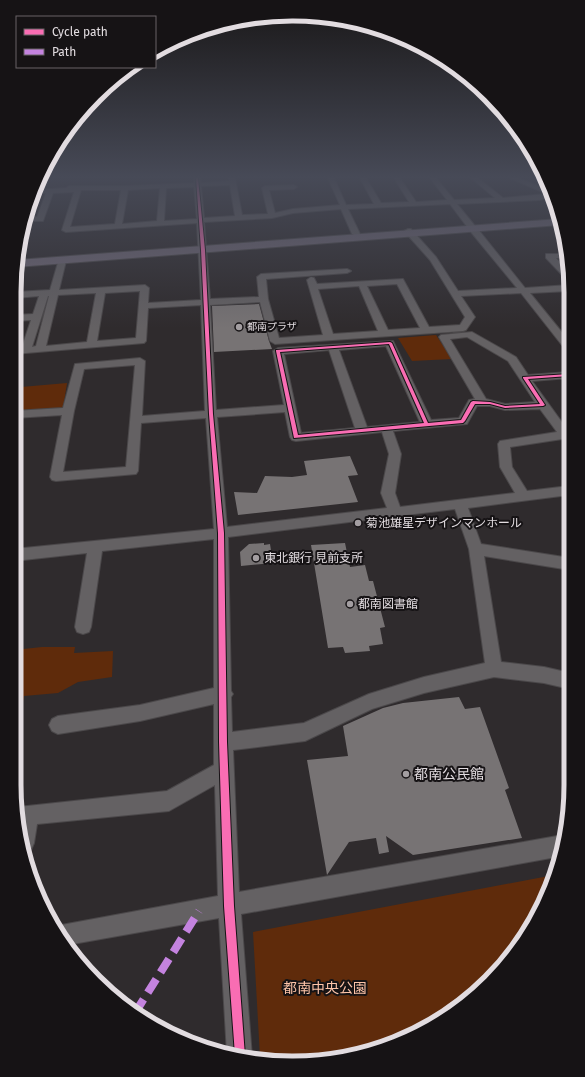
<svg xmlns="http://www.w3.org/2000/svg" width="585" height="1077" font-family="'Fira Sans','Noto Sans JP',sans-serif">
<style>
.green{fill:#5f2b0b}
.building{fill:#777374}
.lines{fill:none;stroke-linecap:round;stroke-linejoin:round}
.minor-casing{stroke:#4b484a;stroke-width:2}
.highway-casing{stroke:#4b484a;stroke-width:2}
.minor{fill:#646163;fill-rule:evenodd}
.highway{fill:#6f6774;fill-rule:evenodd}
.quiet{stroke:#c483df;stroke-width:8;stroke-dasharray:16 8;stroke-linecap:butt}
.cycleway-casing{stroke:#161315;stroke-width:2}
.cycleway{fill:#f96db3;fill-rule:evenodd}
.poi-dot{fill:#a39ea1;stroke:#161315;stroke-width:1.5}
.labels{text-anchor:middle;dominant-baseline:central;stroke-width:4;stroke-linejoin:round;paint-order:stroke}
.far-poi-label{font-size:10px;fill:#e2dce0;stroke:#161315;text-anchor:start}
.poi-label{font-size:12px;fill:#e2dce0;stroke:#161315;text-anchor:start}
.near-poi-label{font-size:14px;fill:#e2dce0;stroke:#161315;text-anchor:start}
.near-park-label{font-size:14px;fill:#fec4a8;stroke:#161315}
.rim{fill:none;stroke:#e2dce0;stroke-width:5}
</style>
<rect width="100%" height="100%" fill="#2f2b2d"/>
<path class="green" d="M436 335 452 359 412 361 398 338Z
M67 383 63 409 14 413 21 387Z
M42 647H75L74 653 113 651 112 677 78 682 58 693 24 696 18 729H14V650Z
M554 875 534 924 476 994 399 1042 311 1062 260 1057 253 932Z"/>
<path class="building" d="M259 304 269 341 272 349 214 352 212 306Z
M350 456 358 475 348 476 358 502 238 515 234 492 257 493 265 476 292 477 307 475 304 461Z
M264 543V545L270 544 273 563 241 566 240 552 249 544Z
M345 543 350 567 365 565 369 581H373L385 627 380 628 383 644 369 646 370 651 345 653 343 647 328 648 311 545Z
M459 697 465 709 480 707 509 788 505 790 522 838 413 855 386 836 389 852 379 854 376 838 349 842 327 875 307 760 348 756 343 726 383 708 403 703Z"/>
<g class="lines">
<defs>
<path id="minor" d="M194 178H200L201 183 229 181V178H235L242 215 268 214 262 188 265 186 294 185 297 187 294 189 269 190 275 213 293 209 340 205 328 178H334L346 205 374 204 360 178H366L381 203 409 202 394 178H400L416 202 447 200 430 178H436L454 200 495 198 471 178H478L503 198 547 194 510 178H518L551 191 553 197 539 200 457 204 475 226 471 228H468L450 204 348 209 360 234 356 236 352 234 341 209 293 213 272 218 204 222 210 299 259 297 257 277 261 274 347 269 351 271 347 273 266 279 268 299 279 338 323 335 307 280 311 277 314 278 317 284 403 279 429 327 460 325 465 317 430 260 404 231 408 229H411L436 257 458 291 517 288 471 232V228H477L525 288 569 285V291L530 293 569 341V350L565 349 521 293 461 296 475 317 466 330 463 331 275 344 270 341 260 302 210 305 216 410 284 405 273 351 278 348 393 341 431 420 459 418 469 400 475 399 439 337 441 335 472 332 516 357 528 375 569 372V378L532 381 569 432V438L510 447 512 467 527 491 569 486V495L468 508 481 544 570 558V570L484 556 501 662 544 667 570 673V689L544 683 494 677 424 693 372 709 305 741 233 750 239 892 563 835 565 836 562 856 241 914 252 1057 227 1054 219 918 67 945 56 926 218 896 215 785 169 811 37 824 34 843 31 850 25 853 18 807 167 791 214 765V704L140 721 58 734 52 731 49 725 52 719 58 716 140 705 214 688V539L102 551 91 627 89 632 83 634 77 632 75 627 87 553 14 561V549L214 529 206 418 141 423 138 471 136 474 56 481 52 480 50 477 62 415 14 418V411L63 408 75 364 140 358 145 361 142 416 205 411 201 305 148 308 146 341 144 343 14 354 15 348 22 347 31 320 15 321V315L33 314 39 296 15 298V292L50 290 59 259H65L66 261 59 290 145 285 149 288 148 303 201 300 197 223 66 232 62 230 74 192 53 193 43 221H23L25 217H37L46 193 34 194 36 190 66 188 69 186H125L194 183ZM230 185 235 216 204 218 201 186ZM194 187 197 219 164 221 166 188ZM160 188 157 221 122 224 128 190ZM81 190H121L115 224 70 227ZM397 284 420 328 388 330 367 286ZM359 286 378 331 333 334 318 289ZM140 291 136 338 97 341 105 293ZM96 293 87 342 46 346 58 295ZM48 296H49L36 346 32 347ZM467 337 508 361 535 402 505 404 486 399 450 339ZM386 346 420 422 367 427 339 350ZM329 350 355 428 301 433 284 354ZM135 365 126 467 63 472 74 411 84 369ZM477 406H490L505 410 540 409 557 432 500 441 498 444 500 467 515 493 400 507 395 493 401 454 393 431 467 424ZM285 412 290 437 292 440 296 441 382 432 389 454 381 493 387 508 227 527 217 417ZM455 509 469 549 485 663 424 677 369 694 304 723 232 732 231 697 233 694 231 691 228 537Z
M546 254H568L569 258H556L569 272V279H566L546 258Z"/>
<path id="highway" d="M559 219 560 225 16 267 17 260Z"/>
</defs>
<use href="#minor" class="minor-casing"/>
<use href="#highway" class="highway-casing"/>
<use href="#minor" class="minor"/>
<use href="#highway" class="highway"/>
<path class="quiet" d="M135 1013 199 911"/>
<defs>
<path id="cycleway" d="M196 178H198L205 250 213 414 224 533 227 742 234 906 245 1056 235 1055 224 906 219 742 218 533 209 414 201 250Z
M390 342 392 343 428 423 461 420 471 402 473 401 490 402 505 406 540 404 523 378V377L569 374V376L528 379 545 405 543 406 505 408 490 404H475L465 421 463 423 294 438 276 351V350ZM389 344 424 423 298 435 280 352Z"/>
</defs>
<use href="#cycleway" class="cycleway-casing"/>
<use href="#cycleway" class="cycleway"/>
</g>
<linearGradient id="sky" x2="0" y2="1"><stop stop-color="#1a1819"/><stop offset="0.54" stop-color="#474a57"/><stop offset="1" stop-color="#474a57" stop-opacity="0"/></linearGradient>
<rect width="585" height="328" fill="url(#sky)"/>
<g class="poi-dot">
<circle cx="239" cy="327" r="4"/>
<circle cx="358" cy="523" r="4"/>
<circle cx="256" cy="558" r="4"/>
<circle cx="350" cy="604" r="4"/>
<circle cx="406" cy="774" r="4"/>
</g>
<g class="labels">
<g class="far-poi-label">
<text x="247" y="327">都南プラザ</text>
</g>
<g class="poi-label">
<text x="366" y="523">菊池雄星デザインマンホール</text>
<text x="264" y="558">東北銀行 見前支所</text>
<text x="358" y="604">都南図書館</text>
</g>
<g class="near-poi-label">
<text x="414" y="774">都南公民館</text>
</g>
<g class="near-park-label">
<text x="325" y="988">都南中央公園</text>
</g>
</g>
<path d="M0 0H585V1077H0ZM292 21H293A271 271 0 0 1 564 292V785A271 271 0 0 1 293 1056H292A271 271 0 0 1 21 785V292A271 271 0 0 1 292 21Z" fill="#161315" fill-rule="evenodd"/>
<path class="rim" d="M292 21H293A271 271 0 0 1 564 292V785A271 271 0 0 1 293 1056H292A271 271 0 0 1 21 785V292A271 271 0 0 1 292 21Z"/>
<rect x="16" y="16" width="140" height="52" fill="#161315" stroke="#686366"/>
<rect x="24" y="29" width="20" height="6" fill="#f96db3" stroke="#686366"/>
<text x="52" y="36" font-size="12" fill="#e2dce0">Cycle path</text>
<rect x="24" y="49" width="20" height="6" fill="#c483df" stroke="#686366"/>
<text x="52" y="56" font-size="12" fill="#e2dce0">Path</text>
</svg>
